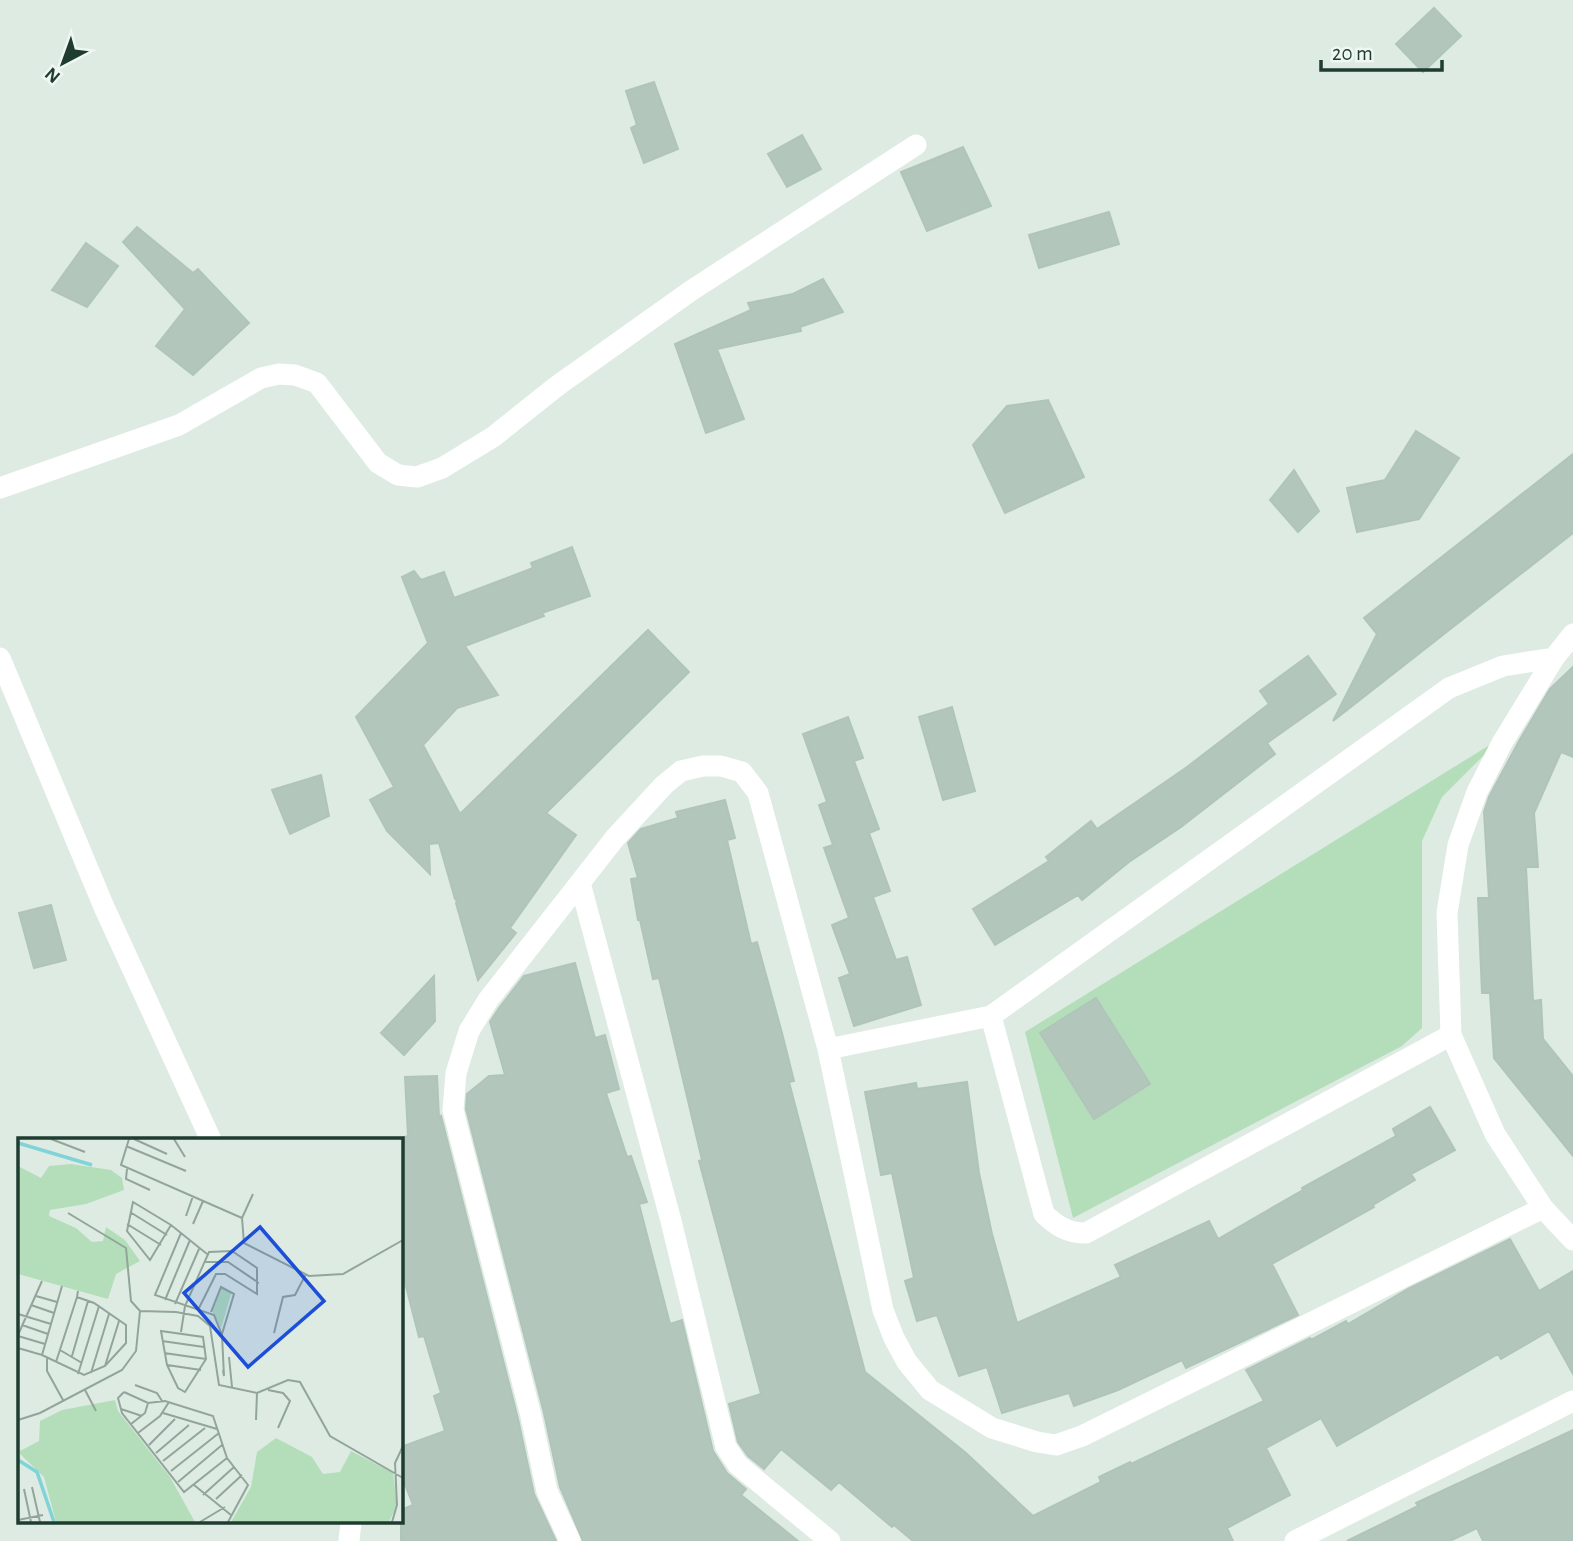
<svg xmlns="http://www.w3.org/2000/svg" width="1573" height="1541" font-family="'Alegreya Sans',sans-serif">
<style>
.green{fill:#b4deba}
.building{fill:#b3c6bc;stroke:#b0c5b9;stroke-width:2}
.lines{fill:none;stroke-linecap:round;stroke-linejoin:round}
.street{stroke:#fff;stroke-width:21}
.inset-river{fill:none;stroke:#80d3d6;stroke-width:3.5}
.inset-road{fill:none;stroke:#91a59b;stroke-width:2}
.view{fill:#1d4ed8;fill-opacity:0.15;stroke:#1d4ed8;stroke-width:3.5}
.inset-edge{fill:none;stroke:#1e3c30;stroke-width:3.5}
</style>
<rect width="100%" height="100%" fill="#deebe3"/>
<path class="green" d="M1501 738 1442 797 1422 841V1028L1402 1046 1073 1218 1025 1032Z"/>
<path class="building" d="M1434 8 1461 36 1423 72 1396 44Z
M654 82 678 149 644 163 631 128 637 125 626 91Z
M802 135 821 169 787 187 768 154Z
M963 147 991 206 927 231 901 172Z
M1109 212 1119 244 1039 268 1029 235Z
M137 227 193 273 198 269 249 323 193 375 156 346 185 309 123 242Z
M86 243 118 266 87 307 52 290Z
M823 279 843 312 800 327 801 331 717 349 744 419 706 433 675 344 751 310 748 303 793 294Z
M1048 400 1084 477 1005 513 973 445 1007 406Z
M1416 431 1459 458 1419 519 1357 532 1347 488 1385 480Z
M1573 454V533L1333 721 1377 634 1364 618Z
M1294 470 1319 511 1298 532 1270 500Z
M572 547 590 596 542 613 544 616 465 646 498 695 457 708 423 745 460 814 648 630 689 672 546 813 576 835 510 928 516 933 478 980 456 903 457 901 455 899 439 843 429 844 430 874 387 831 370 800 394 787 356 717 428 643 402 577 414 571 421 580 444 572 454 598 533 568 531 563Z
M1308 656 1336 694 1267 743 1275 754 1181 827 1129 862 1082 900 1078 895 995 945 973 909 1049 861 1046 857 1091 821 1097 829 1187 767 1269 704 1260 691Z
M1573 667V757L1561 752 1534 813 1538 867H1526L1533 1001 1541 1000 1543 1039 1573 1076V1156L1494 1058 1490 993H1482L1478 898H1489L1484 812 1489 797 1519 741 1550 689Z
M952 707 975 791 943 800 919 717Z
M848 717 863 758 854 761 879 829 869 833 890 891 873 897 896 960 907 957 921 1005 854 1026 839 978 850 974 832 925 849 918 824 848 833 845 819 805 827 802 803 734Z
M321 775 329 816 290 834 272 790Z
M725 800 735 838 727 840 751 944 757 942 782 1033 794 1081 789 1082 865 1372 966 1453 1033 1516 1101 1482 1099 1477 1130 1462 1131 1464 1264 1401 1246 1370 1310 1338 1311 1340 1346 1321 1348 1324 1408 1289 1510 1239 1539 1291 1573 1271V1374L1549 1331 1501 1359 1498 1354 1337 1446 1321 1418 1266 1448 1290 1495 1227 1528 1233 1541H913L894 1525 892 1527 839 1482 831 1490 781 1449 764 1469 748 1456 738 1442 729 1404 761 1394 699 1161 702 1160 659 978 653 979 640 920H638L631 879 638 878 628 843 641 829 678 818 676 812Z
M51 905 66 960 34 968 19 913Z
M575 963 595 1038 605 1035 619 1089 606 1093 627 1157 631 1156 647 1202 639 1204 670 1324 682 1320 713 1451 727 1473 746 1489 741 1495 798 1541H583L560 1487 544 1413 466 1109 467 1094 489 1076 505 1075 490 1022 499 1008 524 976Z
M434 976 435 1021 404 1055 381 1033Z
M1096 998 1150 1084 1094 1119 1040 1033Z
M437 1076 439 1118 441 1116 518 1419 534 1494 556 1541H401V1510L413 1505 401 1474V1447L445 1431 434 1396 441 1393 424 1336 419 1337 401 1267V1138L408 1136 405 1077Z
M967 1082 979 1173 992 1234 1017 1323 1121 1277 1115 1265 1209 1221 1218 1239 1303 1190 1302 1188 1396 1136 1393 1129 1430 1107 1455 1150 1411 1174 1415 1180 1373 1205 1374 1207 1272 1264 1298 1315 1186 1368 1182 1360 1118 1390 1074 1406 1069 1393 1002 1413 987 1367 959 1376 937 1315 917 1321 905 1281 914 1278 892 1173 881 1175 865 1092 916 1083 917 1089Z
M1573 1430V1541H1483L1477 1528 1450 1541H1347L1418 1506 1416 1503Z"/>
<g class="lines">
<path class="street" d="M0 488 179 425 261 378 279 374 295 375 317 383 378 463 398 475 417 477 442 468 493 437 557 386 692 290 916 145
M1573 634 1554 658 1502 743 1477 792 1458 845 1447 913 1451 1035 1495 1134 1543 1208 1573 1240
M0 658 104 907 211 1140
M580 883 671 1221 726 1447 738 1465 830 1541
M1451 1035 1086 1233C1067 1233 1057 1226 1044 1214L991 1016 1449 688 1503 666 1554 658
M828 1049 991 1016
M349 1541 351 1522
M570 1541 547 1491 531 1416 453 1110 456 1073 469 1031 488 1000 615 838 664 785 681 771 703 766H721L742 772 758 793 828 1049 883 1310 894 1338 907 1362 930 1390 992 1428 1037 1442 1056 1445 1082 1436 1543 1208
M1295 1541 1573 1401"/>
</g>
<g transform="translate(18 1138)">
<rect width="385" height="385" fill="#deebe3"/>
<path d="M53 26 93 32 104 40 106 52 68 66 32 72 31 78 58 90 74 104 85 103 88 89 107 102 122 123 98 136 90 161 0 136V28L23 40 31 28ZM203 149 213 156 203 190 194 173ZM97 262 100 273 152 339 177 384H38L26 339 0 314 21 303 22 283 44 272ZM258 300 294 319 305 336 322 334 333 313 375 335 379 367 371 384H213L233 349 239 314Z" fill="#b4deba"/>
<path class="inset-river" d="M0 5 74 27M0 322 19 334 36 384"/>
<path class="inset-road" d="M33 1 67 14M111 1 103 27 224 80 226 105 291 138 325 136 385 102M116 1 149 16M156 1 167 19M108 8 168 33M109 31 108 41 132 52M112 74 149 97M50 75 108 110 113 163 122 173M168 78 175 58M224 80 235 56M109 86 143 107M175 86 185 63M153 87 132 122 109 93 115 64 153 87 189 116M163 95 137 157 196 177 204 197 206 238 205 232M187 124H210L241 145M18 158 39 164M147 162 172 102M157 166 181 111M13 167 36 175M193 174 203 149 216 156 204 196M0 176 33 186M4 187 30 196M143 193 185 199 188 221 167 254 160 250 149 227ZM163 194 167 168 191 114 214 113 239 130V156L207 136H198L181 170M256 195 265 159 277 157 288 136M0 197 24 143M0 198 27 206M144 203 186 209M0 210 24 217 44 148M42 212 64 225M146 215 188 221M24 217 66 237 87 228 108 205V187L76 165 59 159 60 153M54 218 70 163M29 219V233L45 262M211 219 214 249M38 224 59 159M149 227 183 232M87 228 101 183M73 235 91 176M60 236 81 168M117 247 139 255 144 263M67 252 78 273M250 252 265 255 272 263 260 290M106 254 130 265 147 263 195 278 209 320 230 347 210 384M106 254 100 260 104 275 166 354 209 320M103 271 124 278M145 275 199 291M0 282 22 275 104 232 118 213 122 173 158 174 180 178 192 188 201 247 239 255 270 242 282 244 312 298 385 340M238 282 239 255M113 286 127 275 130 265M120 295 142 278 151 264M131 307 157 281M138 315 171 287M145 323 187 290M153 333 201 295M160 344 204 307M176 347 213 377M14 349 22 384M6 351 13 384M185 357 216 329M198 361 224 337M0 382 25 377M182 384 207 369M374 384 379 367 377 325 385 308"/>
<path class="view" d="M242 89 306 163 230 229 166 155Z"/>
<rect width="385" height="385" class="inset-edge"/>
</g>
<g transform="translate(63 63) rotate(221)" stroke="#eef7f2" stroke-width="5" paint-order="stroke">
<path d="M0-5L12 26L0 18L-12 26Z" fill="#1e3c30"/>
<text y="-10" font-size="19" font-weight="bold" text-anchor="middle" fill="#1e3c30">N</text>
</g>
<path d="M1321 60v10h121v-10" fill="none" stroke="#1e3c30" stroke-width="3.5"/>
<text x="1332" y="60" font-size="21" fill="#1e3c30" stroke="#eef7f2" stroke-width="5" paint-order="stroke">20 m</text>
</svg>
